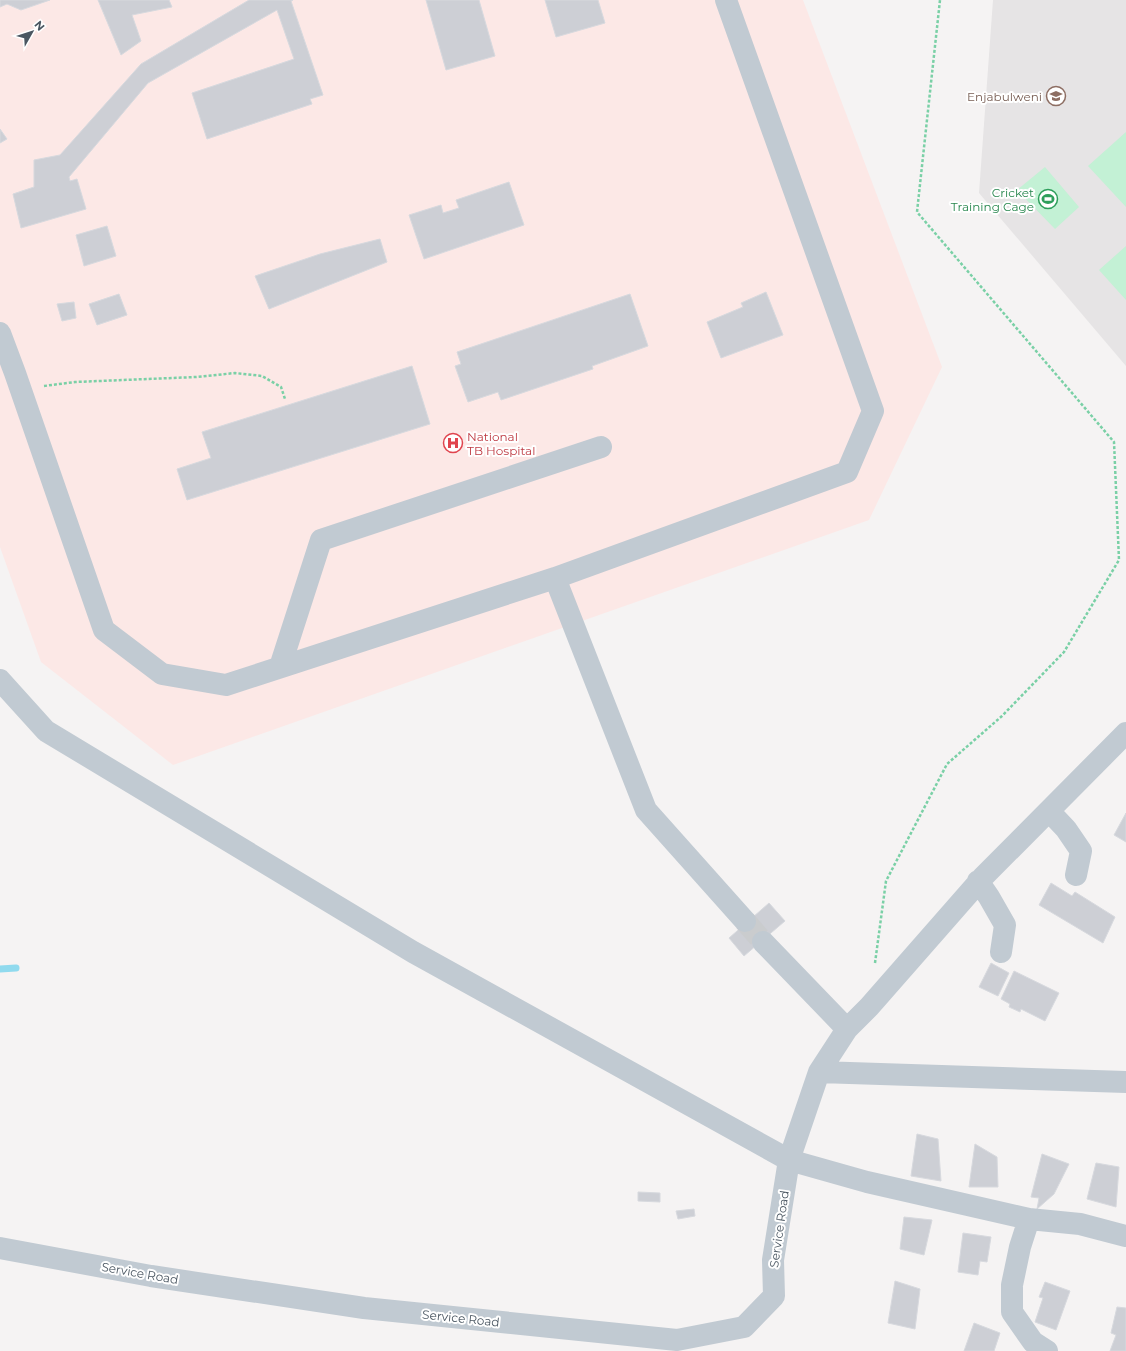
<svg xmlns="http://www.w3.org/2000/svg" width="1126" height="1351" font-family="Montserrat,sans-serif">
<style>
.education{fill:#e6e4e5}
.medical{fill:#fce8e6}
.green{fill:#c3f1d5}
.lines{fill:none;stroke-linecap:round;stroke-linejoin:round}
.stream{stroke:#90daee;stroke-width:7}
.building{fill:#cdcfd5;stroke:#d7d9de}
.minor-tunnel{stroke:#caccce;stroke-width:22;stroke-dasharray:22 11;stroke-linecap:butt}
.path{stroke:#7ad0a6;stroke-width:2.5;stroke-dasharray:3 2;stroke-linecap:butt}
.minor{stroke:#c1cad2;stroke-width:22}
.labels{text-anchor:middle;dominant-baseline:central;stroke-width:4;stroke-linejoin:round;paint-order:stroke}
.education-label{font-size:12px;fill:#785e54;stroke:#fff;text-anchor:end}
.leisure-label{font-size:12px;fill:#27864d;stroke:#fff;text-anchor:end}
.health-label{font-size:12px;fill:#be3a42;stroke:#fff;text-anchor:start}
.street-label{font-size:12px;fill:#4a5661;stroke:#fff}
</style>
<rect width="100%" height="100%" fill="#f5f3f3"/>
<path class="education" d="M993 0H1126V366L979 193Z"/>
<path class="medical" d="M0 0H803L942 367 869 520 173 765 41 662 0 547Z"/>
<path class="green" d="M1126 132V207L1088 166Z
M1045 167 1079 207 1055 229 1017 190Z
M1126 246V300L1099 270Z"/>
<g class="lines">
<path class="stream" d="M0 969 16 968"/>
</g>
<path class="building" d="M0 0H50L21 10 7 4 0 7Z
M98 0H169L172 7 132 15 141 41 121 55Z
M249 0H293L291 1 323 95 310 99 312 104 207 139 192 93 294 59 277 10 148 83 69 177 70 181 77 179 86 209 21 228 13 194 34 187V160L60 155 141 64Z
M426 0H479L495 56 446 70Z
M545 0H598L605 23 556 37Z
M0 129 7 139 0 143Z
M509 182 524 225 424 259 409 215 441 205 443 213 459 208 456 200Z
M107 226 116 256 84 266 76 235Z
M380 239 387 262 269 309 255 276 320 254Z
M766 292 783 335 721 358 707 322 743 307 741 303Z
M119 294 127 315 97 325 89 304Z
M630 294 648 346 592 366 593 369 501 400 498 392 468 402 455 366 461 364 457 352Z
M74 302 76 318 62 321 57 304Z
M412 366 430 424 187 500 177 469 211 458 202 432Z
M1126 813V842L1114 835Z
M1051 883 1072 896 1075 892 1115 917 1103 943 1039 905Z
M769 903 785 921 744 956 729 938Z
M991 963 1009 973 998 996 979 987Z
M1014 971 1059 993 1045 1021 1021 1009 1020 1012 1009 1007 1010 1004 1001 999Z
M917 1134 938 1139 941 1181 911 1176Z
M975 1144 997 1157 998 1187H969Z
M1042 1154 1069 1164 1054 1194 1037 1209 1039 1198 1031 1197Z
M1096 1163 1119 1167 1116 1207 1087 1199Z
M638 1192 660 1193V1202L638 1201Z
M694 1209 695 1216 678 1219 676 1211Z
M904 1217 932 1220 924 1255 900 1249Z
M963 1233 991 1237 987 1262 980 1261 978 1275 958 1272Z
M895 1281 920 1289 915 1329 888 1323Z
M1045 1282 1070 1291 1056 1330 1035 1322 1043 1298 1039 1297Z
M1117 1307 1126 1308V1351H1110L1116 1335 1111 1333Z
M974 1323 1000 1333 994 1351H964Z"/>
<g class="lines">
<path class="minor-tunnel" d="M745 921 763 942"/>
<path class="path" d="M44 386 75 382 196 377 235 373 262 376 281 387 285 399
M875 963 886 881 947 764 1002 716 1064 652 1119 560 1114 442 917 212 940 0"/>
<path class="minor" d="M0 333 15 373 104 630 162 674 226 685 555 578 847 472 873 411 726 0
M555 578 646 810 745 921
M280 667 321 540 601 447
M0 680 46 731 413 952 789 1160 867 1182 1029 1219 1080 1224 1126 1236
M1049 811 1066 829 1081 851 1076 875
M978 881 989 897 1005 925 1001 952
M763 942 847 1029
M819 1072 1126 1082
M1029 1219 1020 1247 1012 1285V1312L1033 1342 1047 1351
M0 1248 151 1276 364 1308 677 1340 744 1327 774 1296 773 1260 789 1160 819 1072 847 1029 869 1007 983 877 1126 733"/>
</g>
<defs>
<symbol id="school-ring" viewBox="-11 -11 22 22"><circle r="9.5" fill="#fff" stroke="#8d6e63" stroke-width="1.5"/><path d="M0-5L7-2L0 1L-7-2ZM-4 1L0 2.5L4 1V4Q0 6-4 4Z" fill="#8d6e63"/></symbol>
<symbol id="stadium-ring" viewBox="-11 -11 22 22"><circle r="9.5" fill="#fff" stroke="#2e9e5b" stroke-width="1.5"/><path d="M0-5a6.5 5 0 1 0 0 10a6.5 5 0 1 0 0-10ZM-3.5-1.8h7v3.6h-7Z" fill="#2e9e5b"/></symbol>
<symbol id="hospital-ring" viewBox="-11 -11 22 22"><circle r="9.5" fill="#fff" stroke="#e0444e" stroke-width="1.5"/><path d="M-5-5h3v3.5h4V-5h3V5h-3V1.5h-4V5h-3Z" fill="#e0444e"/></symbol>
</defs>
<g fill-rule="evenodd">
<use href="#school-ring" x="1045" y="85" width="22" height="22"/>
<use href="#stadium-ring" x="1037" y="188" width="22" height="22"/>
<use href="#hospital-ring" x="442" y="432" width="22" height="22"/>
</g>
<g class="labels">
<g class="education-label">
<text x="1042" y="96">Enjabulweni</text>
</g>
<g class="leisure-label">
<text x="1034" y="192">Cricket<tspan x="1034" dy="14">Training Cage</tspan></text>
</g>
<g class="health-label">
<text x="467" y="436">National<tspan x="467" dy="14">TB Hospital</tspan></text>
</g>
<g class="street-label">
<text transform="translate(779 1229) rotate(-82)">Service Road</text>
<text transform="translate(140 1273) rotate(10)">Service Road</text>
<text transform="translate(461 1318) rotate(6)">Service Road</text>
</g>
</g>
<g transform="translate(32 32) rotate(51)" stroke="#ffffff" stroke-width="3" paint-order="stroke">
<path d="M0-3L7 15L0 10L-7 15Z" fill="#4a5661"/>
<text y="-6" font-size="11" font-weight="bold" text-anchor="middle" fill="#4a5661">N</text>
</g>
</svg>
